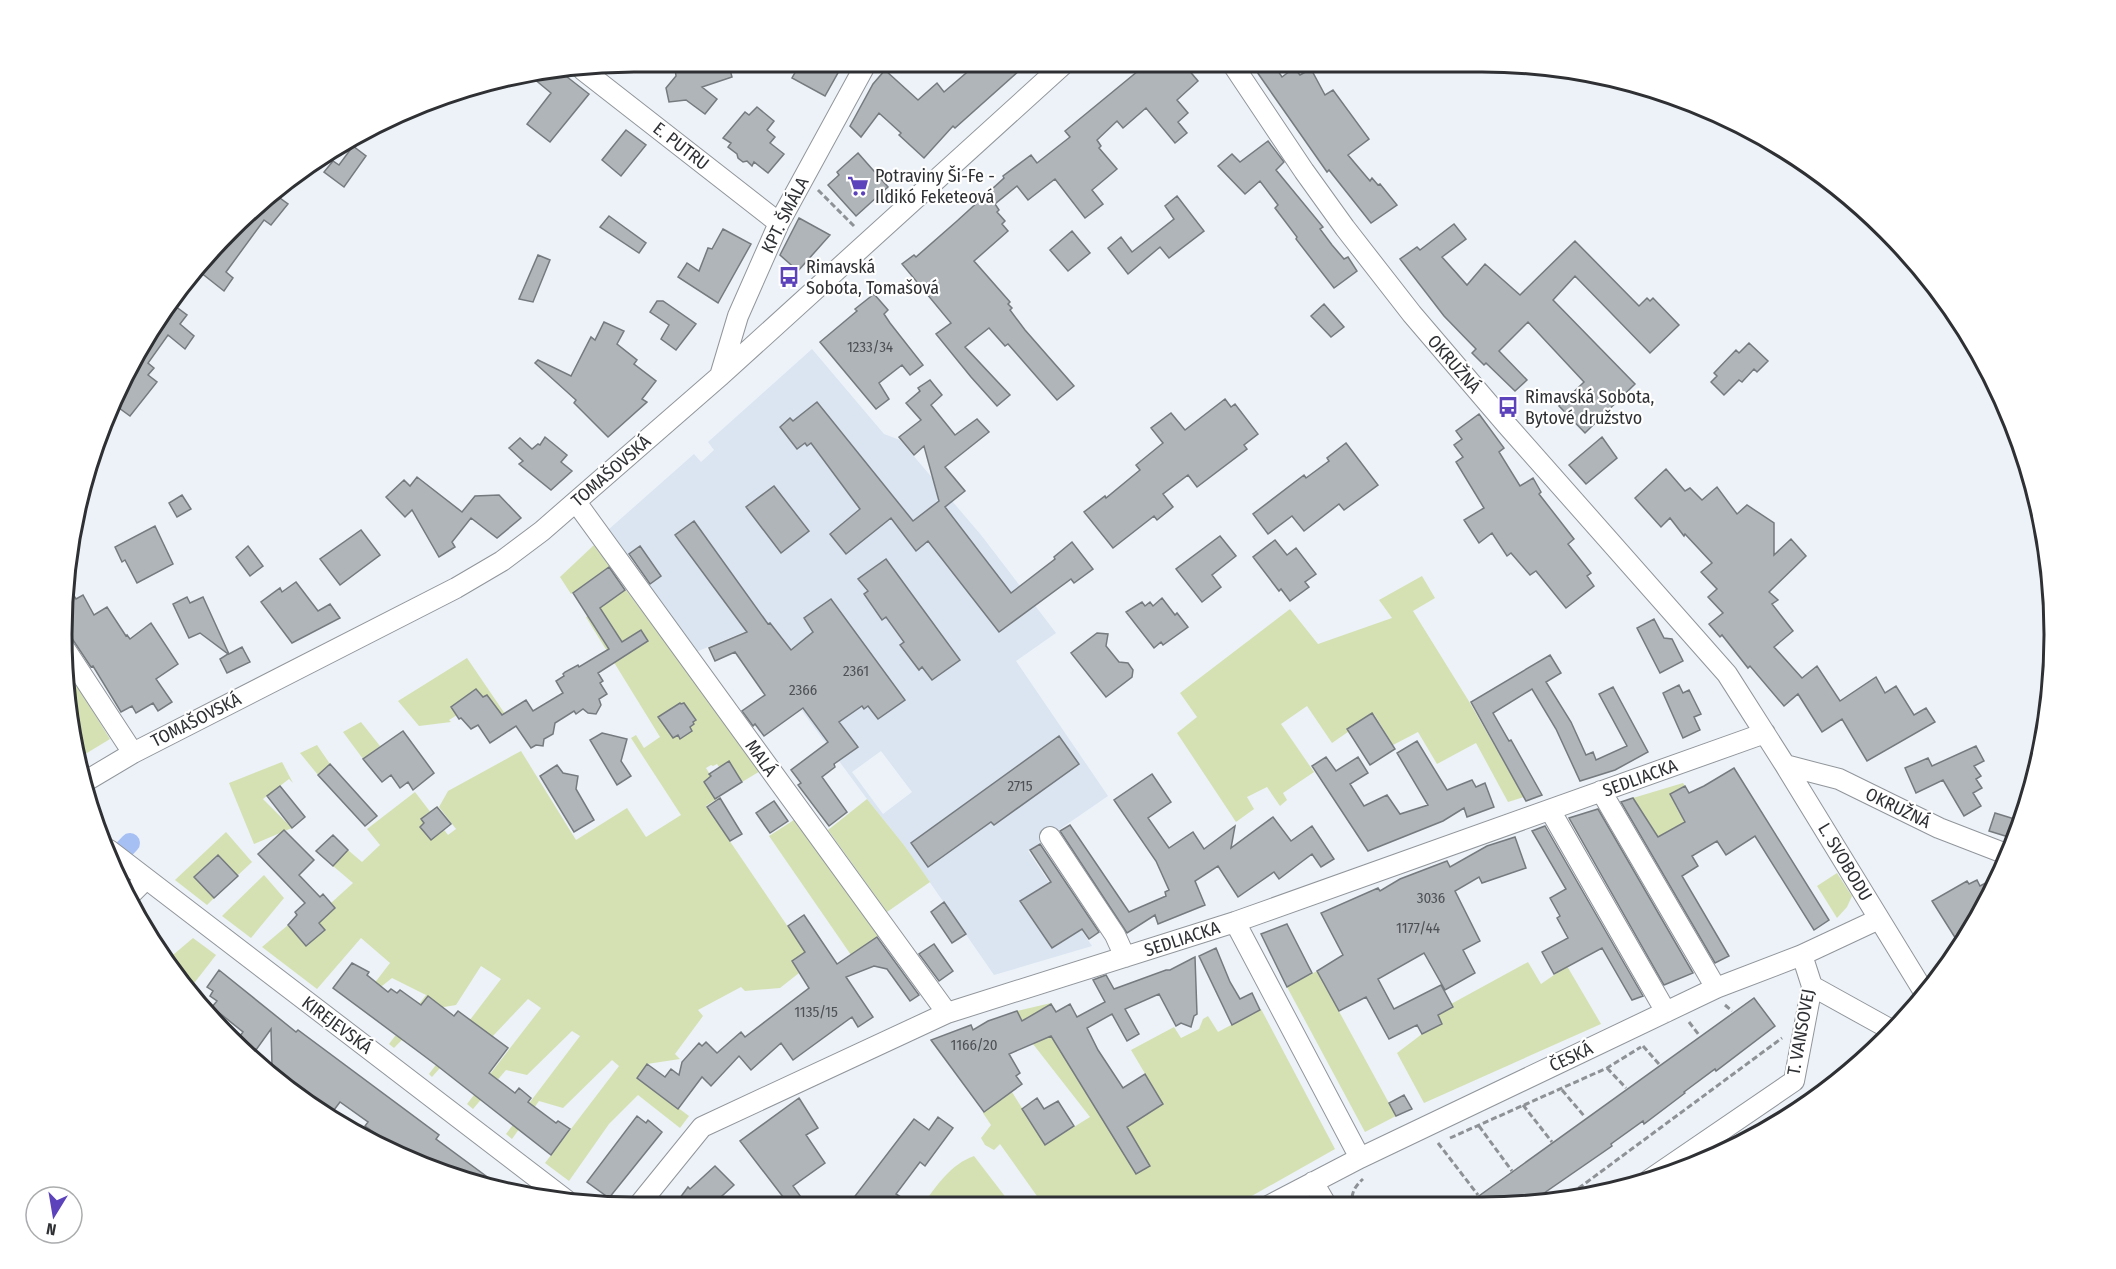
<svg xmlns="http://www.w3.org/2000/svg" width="2116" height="1269" font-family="'Fira Sans Condensed',sans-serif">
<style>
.built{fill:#dae5f1;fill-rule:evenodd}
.green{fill:#d5e1b3}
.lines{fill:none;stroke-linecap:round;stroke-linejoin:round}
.canal{stroke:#a7c0f4;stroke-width:20}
.building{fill:#b0b5ba;stroke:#757a7f;stroke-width:1.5}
.minor-casing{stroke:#91969b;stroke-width:22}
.path{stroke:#8e9296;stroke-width:3;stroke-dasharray:6 3;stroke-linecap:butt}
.minor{stroke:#fff;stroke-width:20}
.labels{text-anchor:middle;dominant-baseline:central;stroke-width:4.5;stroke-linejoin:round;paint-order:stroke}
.number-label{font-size:15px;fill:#4e5155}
.street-label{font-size:18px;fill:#2e3033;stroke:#fff}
.poi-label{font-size:18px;fill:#2e3033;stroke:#fff;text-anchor:start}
.rim{fill:none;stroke:#2e3033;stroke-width:3}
</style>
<rect width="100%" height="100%" fill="#ecf2f8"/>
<path class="built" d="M812 349 884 434 900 440 952 501 981 535 1056 633 1016 661 1108 796 1028 851 1092 946 994 975 904 845 867 799 744 632 696 652 649 585 661 576 640 546 627 556 608 530 694 454 701 462 714 450 708 442ZM817 402 903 508 846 554 830 534 860 509 811 443 807 446 805 443 797 449 780 427 790 418 793 421ZM886 559 960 660 932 680 922 667 918 669 901 645 904 642 858 579ZM1060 737 1079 764 994 825 991 822 929 867 911 844ZM881 751 912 792 883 814 852 772ZM1044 886 1076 932 1052 948 1021 902Z"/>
<path class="green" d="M594 545 610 566 571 594 560 577Z
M1422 576 1435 598 1413 611 1470 703 1524 797 1508 802 1476 743 1437 764 1418 732 1393 745 1374 714 1332 743 1307 706 1281 724 1314 772 1283 793 1287 800 1280 806 1267 787 1247 797 1254 809 1236 822 1177 733 1197 717 1180 693 1290 609 1318 644 1392 618 1379 600Z
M626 590 762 770 742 782 729 762 719 767 717 764 713 766 711 765 706 768 711 776 704 782 709 784 718 798 706 806 805 952 792 961 799 973 780 988 745 991 741 987 698 1010 703 1016 675 1054 680 1059 647 1064 638 1078 689 1116 680 1128 638 1095 609 1124 569 1181 545 1163 619 1066 612 1060 563 1108 539 1101 512 1139 506 1134 580 1036 572 1031 527 1075 506 1070 473 1109 467 1104 541 1008 528 999 492 1037 463 1042 432 1077 429 1074 501 979 481 966 456 1005 432 1009 394 1048 389 1044 426 995 392 978 357 1006 390 963 361 938 317 989 262 947 288 925 306 946 324 930 319 923 335 908 331 903 353 883 333 866 348 850 362 862 380 845 367 829 415 792 448 835 456 829 439 807 448 791 521 751 576 840 627 808 646 837 681 815 631 738 636 735 644 748 660 737 586 617 588 616 617 660 629 652 600 608Z
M467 658 514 727 509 730 487 695 483 697 476 689 452 706 457 715 449 720 451 722 419 726 398 701Z
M68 671 110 739 82 756Z
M361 722 380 746 363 759 343 732Z
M317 745 330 764 318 775 300 753Z
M282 762 293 783 289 779 263 799 292 828 254 844 229 783Z
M1683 783 1685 786 1670 795 1686 825 1659 840 1633 798Z
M867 799 904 845 930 882 887 912 828 830Z
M797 818 882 933 851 955 769 836Z
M226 832 252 862 237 876 217 855 197 874 214 898 207 905 175 880Z
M1837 873 1852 896 1847 907 1837 918 1817 886Z
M264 875 284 898 251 938 222 916Z
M193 938 216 955 188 991 180 983 167 960Z
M1528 962 1541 984 1567 966 1601 1024 1424 1103 1397 1053 1422 1034 1441 1024 1438 1015 1451 1004Z
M1317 971 1396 1116 1365 1132 1287 987Z
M1051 1003 1128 1126 1163 1104 1131 1050 1174 1027 1181 1038 1199 1029 1203 1019 1208 1016 1218 1032 1261 1009 1335 1149 1234 1206H1044L1000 1144 994 1150 985 1145 981 1138 991 1125 983 1113 1012 1092 1045 1145 1090 1117 1033 1044 1017 1011Z
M974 1156 1007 1199 1000 1206 994 1197 981 1206H922C936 1186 951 1164 974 1156Z"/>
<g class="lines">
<path class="canal" d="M114 860 130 843"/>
</g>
<path class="building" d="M687 62H728L732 77 702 87 717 99 705 114 686 100 669 102 666 88 676 76 675 68H681Z
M801 62H821L839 71 825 96 792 78Z
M979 62H1029L955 128 953 126 924 158 899 135 901 133 879 113 861 137 850 126 873 84 885 70 918 100 937 83 944 92Z
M1149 62H1182L1198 81 1177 100 1188 113 1178 122 1187 133 1175 143 1146 108 1123 128 1117 121 1097 140 1101 146 1099 148 1117 169 1092 190 1103 204 1085 218 1055 179 1028 200 1017 186 995 204 999 210 997 212 1005 221 1002 224 1008 231 974 261 1010 302 1008 304 1012 308 1010 310 1025 330 1074 386 1057 400 1008 344 1005 346 989 328 965 347 1010 395 997 406 971 377 936 334 951 323 902 264 914 255 916 257 957 221 1004 178 1003 176 1031 155 1037 163 1070 137 1065 131Z
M1250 62H1272L1282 77 1294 68 1300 75 1311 69 1325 95 1333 90 1369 139 1348 155 1370 181 1372 178 1378 185 1380 184 1397 205 1371 223 1329 170 1327 172Z
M562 73 589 94 550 142 527 124 551 93 533 78Z
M757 107 774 121 767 130 775 137 770 143 784 154 768 173 754 162 752 166 747 161 743 162 738 158 737 154 728 147 731 143 723 138 745 112 749 115Z
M626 130 646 145 621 176 602 160Z
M1268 141 1284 162 1276 170 1323 227 1320 229 1332 245 1344 259 1348 257 1357 271 1334 288 1296 239 1297 237 1275 208 1278 205 1260 181 1245 194 1218 166 1232 154 1240 162Z
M353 146 366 156 344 187 324 172 333 161 339 165Z
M858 153 888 187 856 216 828 185 839 175 837 172Z
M273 193 288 204 271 225 264 220 226 272 233 278 224 291 200 272Z
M1177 196 1204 231 1169 258 1160 247 1128 274 1108 248 1121 237 1132 252 1174 219 1165 206Z
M609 216 646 243 639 253 600 227Z
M799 218 830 235 798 271 780 255Z
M1454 224 1466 239 1442 257 1467 285 1485 264 1520 295 1575 241 1639 306 1647 298 1650 301 1653 298 1679 325 1650 353 1575 276 1553 300 1635 384 1585 433 1559 406 1584 382 1528 322 1499 351 1527 380 1515 391 1486 363 1484 365 1472 353 1476 349 1444 316 1400 259 1417 247 1420 250Z
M723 229 751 244 718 303 678 277 687 263 699 271 708 248 712 249Z
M1072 231 1090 253 1068 271 1050 250Z
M538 255 550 260 533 302 519 299Z
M874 294 888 310 884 314 890 323 923 365 910 375 902 365 879 383 889 399 876 409 820 342 857 311 855 309Z
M657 301H663L696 324 676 350 661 339 669 325 650 312Z
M171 303 187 315 180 324 194 336 185 349 168 335 148 363 154 368 148 375 157 382 130 416 115 405 158 316Z
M1324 304 1344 327 1331 337 1311 316Z
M604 322 624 331 617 344 637 360 634 364 656 381 642 399 647 402 608 437 574 403 576 400 535 363 538 360 571 376 591 337 595 340Z
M1749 343 1768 361 1757 372 1754 369 1742 382 1739 380 1724 395 1711 382 1717 376 1714 373 1736 350 1739 353Z
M930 380 942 395 931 405 955 435 977 419 989 432 945 467 965 491 945 507 1011 593 1055 559 1054 557 1072 542 1093 569 1074 583 1071 579 999 632 928 541 916 551 891 518 846 554 830 534 860 509 811 443 807 446 805 443 797 449 780 427 790 418 793 421 817 402 913 521 939 501 924 446 914 455 899 437 921 420 906 403 920 391 918 388Z
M1225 399 1231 407 1235 404 1258 434 1244 445 1247 449 1197 487 1188 475 1163 494 1173 507 1157 520 1154 516 1113 548 1084 512 1105 496 1106 498 1140 470 1136 465 1163 443 1151 428 1171 413 1185 430Z
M1479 414 1504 448 1499 452 1520 486 1533 478 1541 492 1539 494 1574 539 1568 544 1591 573 1587 576 1594 586 1566 608 1536 571 1530 575 1511 553 1507 556 1492 533 1479 543 1464 520 1484 508 1456 462 1463 457 1454 445 1462 439 1456 431Z
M545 437 567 455 561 462 572 471 551 490 519 464 523 461 509 448 520 438 532 449 538 444 540 445Z
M1602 437 1617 458 1586 484 1569 465Z
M1346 443 1378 485 1344 510 1339 504 1304 531 1292 516 1268 534 1253 514 1304 475 1306 478 1329 461 1327 458Z
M1666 469 1685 491 1690 488 1702 500 1717 487 1737 514 1747 505 1774 523V555L1791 539 1806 556 1769 592 1778 600 1772 604 1793 631 1774 647 1802 678 1817 666 1840 701 1876 677 1885 693 1896 686 1914 715 1926 708 1935 722 1867 761 1842 719 1822 732 1798 694 1784 706 1750 666 1748 668 1722 635 1720 637 1709 624 1723 613 1708 597 1717 589 1701 572 1712 563 1685 534 1684 536 1670 518 1661 527 1635 498Z
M417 477 462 512 475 496 499 495 521 518 497 538 471 518 452 542 455 547 439 557 412 510 405 517 386 497 404 480 410 486Z
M774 486 809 531 781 553 746 507Z
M182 495 191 509 177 517 169 503Z
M694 521 768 624 770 623 791 650 813 632 804 618 831 599 905 700 878 719 868 706 864 709 862 706 839 722 858 747 834 764 835 767 822 777 847 812 829 826 798 785 801 783 791 770 828 742 803 708 764 736 755 724 753 726 742 711 765 695 735 652 715 661 709 648 747 632 675 535Z
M155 526 173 564 137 583 125 560 122 562 115 547Z
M361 530 380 555 340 585 320 559Z
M1220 536 1236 556 1212 575 1221 587 1202 602 1176 569Z
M1275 540 1287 555 1296 548 1316 574 1305 582 1309 587 1290 601 1281 589 1279 591 1253 557Z
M248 546 263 566 250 576 236 557Z
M640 546 661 576 650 584 629 554Z
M886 559 960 660 932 680 922 667 919 670 900 645 904 642 886 617 882 620 864 594 868 591 858 579Z
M609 567 625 590 600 608 622 642 641 630 648 641 598 673 603 681 600 683 607 694 599 699 601 705 596 714 588 713 583 709 576 714 574 711 555 723 553 734 544 739 543 746 536 745 531 748 516 726 490 743 478 725 471 729 461 718 459 719 451 707 476 689 483 697 487 695 502 715 526 700 533 711 563 693 556 681 564 676 563 674 565 672 578 665 579 667 609 649 573 593Z
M296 582 318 611 330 604 340 618 292 643 261 602 280 588 282 592Z
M69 588 76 599 83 595 94 615 107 607 126 636 127 635 130 639 151 623 178 664 156 679 172 702 158 711 153 703 136 713 132 706 121 712 93 666 91 667 63 625Z
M187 597 190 603 203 597 229 654 242 647 250 662 227 673 220 659 228 654 200 633 189 638 173 604Z
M1162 598 1175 615 1177 613 1188 627 1163 645 1161 642 1154 648 1126 612 1142 602 1145 606 1150 602 1153 606Z
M1654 619 1664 638 1672 639 1683 661 1660 673 1637 628Z
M1097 633 1108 634 1106 646 1119 662 1128 663 1133 670 1132 677 1106 697 1071 653Z
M1550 655 1561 673 1546 682 1571 722 1586 755 1593 752 1596 760 1627 746 1599 694 1613 687 1648 752 1615 770 1580 781 1556 729 1532 689 1493 713 1509 741 1511 740 1542 795 1526 801 1471 702Z
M1679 685 1683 693 1689 690 1701 714 1694 717 1700 730 1683 738 1663 693Z
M680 703 681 704 684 703 696 720 693 722 694 724 690 727 692 731 680 739 678 735 673 738 658 717Z
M1372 713 1395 749 1370 765 1347 729Z
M403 731 434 773 413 790 408 782 400 788 391 775 382 782 363 759Z
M602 733 627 739 621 761 631 776 617 785 590 740Z
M1059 736 1079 764 994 825 991 822 928 867 911 843Z
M1417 741 1447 790 1472 780 1476 787 1485 783 1494 807 1467 817 1464 808 1443 821 1368 851 1312 766 1326 757 1336 771 1358 757 1368 773 1350 784 1364 806 1387 795 1400 814 1428 805 1397 753Z
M1976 746 1984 761 1974 766 1981 776 1976 779 1982 788 1973 793 1981 806 1964 816 1943 780 1916 793 1905 768 1928 758 1932 766Z
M729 761 742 782 715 799 704 782 711 776 709 774Z
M330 764 377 816 365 826 318 775Z
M557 765 563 773 578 776 576 789 594 820 574 832 540 776Z
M1734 768 1829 920 1814 930 1755 836 1726 855 1717 841 1692 856 1698 866 1682 876 1729 956 1715 963 1621 802 1633 798 1658 837 1685 822 1670 794 1685 786 1689 793 1704 786Z
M1152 774 1171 802 1148 818 1169 848 1193 832 1204 849 1235 826 1231 848 1273 817 1291 841 1312 826 1334 859 1321 867 1312 854 1279 879 1274 872 1238 897 1218 866 1195 881 1205 905 1158 924 1155 915 1127 933 1060 831 1070 825 1129 912 1166 896 1165 892 1169 890 1156 861 1114 800Z
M280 786 305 817 292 828 267 796Z
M720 798 742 834 730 841 707 807Z
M774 801 788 821 770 833 756 813Z
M437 807 451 824 431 840 420 827 424 823 421 819Z
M1598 809 1693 973 1664 985 1569 818Z
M1995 813 2021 821 2015 839 1989 831Z
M1545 826 1643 996 1632 1000 1602 948 1554 974 1542 952 1568 938 1557 918 1560 916 1550 898 1566 889 1532 831Z
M284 830 314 860 299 875 320 897 323 894 335 908 319 923 325 930 306 946 288 925 297 915 295 912 305 903 258 854Z
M333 835 348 850 333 866 316 851Z
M1515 837 1526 868 1482 883 1479 877 1455 891 1480 941 1463 950 1475 973 1445 990 1424 953 1378 979 1394 1009 1441 985 1453 1007 1438 1015 1442 1024 1422 1034 1417 1025 1389 1039 1366 997 1339 1011 1317 971 1343 955 1321 913 1378 888 1380 891 1400 879 1447 861 1450 867 1487 846Z
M1040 844 1099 932 1089 939 1082 929 1052 948 1020 901 1051 882 1030 850Z
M218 855 238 876 214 898 194 877Z
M1999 876 1982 909 1961 947 1932 901 1967 881 1969 884 1977 880 1980 886Z
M944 902 966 934 952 943 931 912Z
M804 915 837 964 877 937 919 995 910 1001 887 969 874 966 846 977 873 1017 858 1027 852 1017 793 1060 781 1043 751 1070 739 1056 711 1086 702 1077 678 1109 637 1078 647 1064 665 1077 671 1069 679 1075 682 1062 699 1043 702 1046 706 1042 717 1053 741 1032 745 1037 809 988 792 961 805 952 788 926Z
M1287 924 1312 973 1287 987 1261 934Z
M934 944 953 971 939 981 919 954Z
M1216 948 1230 982 1240 999 1252 993 1260 1010 1232 1025 1199 956Z
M1195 957 1197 1014 1194 1016 1191 1027 1181 1023 1176 1026 1159 994 1125 1009 1139 1034 1127 1041 1112 1014 1087 1028 1098 1050 1123 1088 1145 1074 1163 1104 1127 1127 1150 1166 1136 1174 1051 1036 1009 1054 1020 1073 1016 1076 1022 1084 984 1112 931 1040 971 1025 973 1030 988 1021 1017 1011 1022 1021 1051 1004 1056 1012 1070 1004 1077 1017 1105 1002 1093 980 1106 975 1114 989 1166 970H1170Z
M352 963 369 972 367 975 388 992 391 989 397 993 400 990 421 1005 428 996 454 1016 458 1011 508 1048 489 1073 515 1093 519 1088 531 1098 528 1102 556 1123 558 1121 570 1129 551 1155 435 1064 333 988Z
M219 970 296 1032 298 1030 439 1135 436 1139 501 1187 450 1177 376 1140 379 1136 365 1126 368 1122 340 1102 331 1114 292 1085 291 1087 279 1076 272 1066 271 1029 256 1050 240 1036 243 1032 212 1007 217 1001 210 996 213 991 207 987Z
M1754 998 1775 1026 1716 1071 1715 1069 1684 1092 1685 1093 1644 1124 1643 1121 1611 1144 1612 1146 1537 1198 1540 1203 1519 1206H1465Z
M1404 1095 1412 1109 1396 1116 1389 1103Z
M799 1098 818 1128 806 1135 825 1163 793 1186 803 1200 794 1206H790L740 1141Z
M1037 1098 1044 1109 1058 1101 1074 1126 1045 1145 1022 1109Z
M637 1116 646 1123 648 1120 662 1132 609 1198 587 1182Z
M938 1117 953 1128 925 1166 920 1162 896 1194 915 1206H860L852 1200 914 1119 929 1130Z
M715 1166 734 1185 711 1206H674L688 1187 690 1189Z"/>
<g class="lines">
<defs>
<path id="minor" d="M1231 62 1304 171 1345 228 1412 314 1506 424 1727 674 1785 765 1924 992
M583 70 779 223
M720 376 738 316 779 223 867 62
M576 502 947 1013
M63 646 133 753
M1785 765 1839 779 1939 828 2001 852 2011 853
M86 781 133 753 456 588 502 561 542 531 720 376 1066 62
M1601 791 1716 988
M1550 810 1666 1012
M1050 837 1115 935 1125 957
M109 850 566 1200
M132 893 146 879
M1235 922 1360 1158
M1812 986 1886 1027 1889 1032
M1649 1180 1794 1081 1812 986 1802 955
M1313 1182 1327 1206
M638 1206 702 1127 947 1013 1235 922 1765 733
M1268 1206 1360 1158 1716 988 1802 955 1879 919"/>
</defs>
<use href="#minor" class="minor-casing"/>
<path class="path" d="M818 190 854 226
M1725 1005 1732 1011
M1689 1022 1699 1035
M1643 1046 1659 1064
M1607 1068 1626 1088
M1562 1090 1585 1117
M1523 1105 1552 1142
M1479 1126 1512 1171
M1450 1138 1607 1068 1641 1047
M1438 1143 1478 1195
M1564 1199 1782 1038
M1353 1206C1350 1195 1354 1187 1363 1179"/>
<use href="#minor" class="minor"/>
</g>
<defs>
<symbol id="supermarket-bare" viewBox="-9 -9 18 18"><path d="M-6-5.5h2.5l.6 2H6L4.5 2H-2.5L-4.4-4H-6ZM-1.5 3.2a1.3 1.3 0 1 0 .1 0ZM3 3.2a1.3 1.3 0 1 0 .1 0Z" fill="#5d43bb" stroke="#fff" stroke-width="2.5" paint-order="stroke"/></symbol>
<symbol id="bus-bare" viewBox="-9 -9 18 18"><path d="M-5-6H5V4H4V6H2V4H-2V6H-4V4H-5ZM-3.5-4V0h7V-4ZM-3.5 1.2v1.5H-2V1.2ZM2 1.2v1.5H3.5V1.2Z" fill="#5d43bb" stroke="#fff" stroke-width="2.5" paint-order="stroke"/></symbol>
</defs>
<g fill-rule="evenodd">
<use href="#supermarket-bare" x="843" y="171" width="30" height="30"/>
<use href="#bus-bare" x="774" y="262" width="30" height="30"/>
<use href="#bus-bare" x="1493" y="392" width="30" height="30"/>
</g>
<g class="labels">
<g class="number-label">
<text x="870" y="347">1233/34</text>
<text x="856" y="671">2361</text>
<text x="803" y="690">2366</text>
<text x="1020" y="786">2715</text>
<text x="1431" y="898">3036</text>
<text x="1418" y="928">1177/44</text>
<text x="816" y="1012">1135/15</text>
<text x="974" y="1045">1166/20</text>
</g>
<g class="street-label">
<text transform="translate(681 146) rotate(38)">E. PUTRU</text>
<text transform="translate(785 215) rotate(-63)">KPT. ŠMÁLA</text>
<text transform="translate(1454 364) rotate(49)">OKRUŽNÁ</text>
<text transform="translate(611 471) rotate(-41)">TOMAŠOVSKÁ</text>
<text transform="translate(196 720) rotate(-27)">TOMAŠOVSKÁ</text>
<text transform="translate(761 758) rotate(54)">MALÁ</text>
<text transform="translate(1640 778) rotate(-20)">SEDLIACKA</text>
<text transform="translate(1898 808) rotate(26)">OKRUŽNÁ</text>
<text transform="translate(1845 862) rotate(59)">L. SVOBODU</text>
<text transform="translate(1182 939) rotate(-18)">SEDLIACKA</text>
<text transform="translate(337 1025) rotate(37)">KIREJEVSKÁ</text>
<text transform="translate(1801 1032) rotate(-80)">T. VANSOVEJ</text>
<text transform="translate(1571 1057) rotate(-25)">ČESKÁ</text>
</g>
<g class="poi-label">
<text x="875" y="176">Potraviny Ši-Fe -<tspan x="875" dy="21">Ildikó Feketeová</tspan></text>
<text x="806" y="267">Rimavská<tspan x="806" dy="21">Sobota, Tomašová</tspan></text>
<text x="1525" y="397">Rimavská Sobota,<tspan x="1525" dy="21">Bytové družstvo</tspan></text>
</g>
</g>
<path d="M0 0H2116V1269H0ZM634 72H1482A562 562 0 0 1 2044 634V635A562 562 0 0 1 1482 1197H634A562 562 0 0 1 72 635V634A562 562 0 0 1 634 72Z" fill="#fff" fill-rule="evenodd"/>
<path class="rim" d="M634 72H1482A562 562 0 0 1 2044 634V635A562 562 0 0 1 1482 1197H634A562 562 0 0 1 72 635V634A562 562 0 0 1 634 72Z"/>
<g transform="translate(54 1215) rotate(191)"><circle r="28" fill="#ffffff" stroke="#abacad" stroke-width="1.5"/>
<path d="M0-4.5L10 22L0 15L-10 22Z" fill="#5d43bb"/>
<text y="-9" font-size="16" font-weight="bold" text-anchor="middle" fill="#2e3033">N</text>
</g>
</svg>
